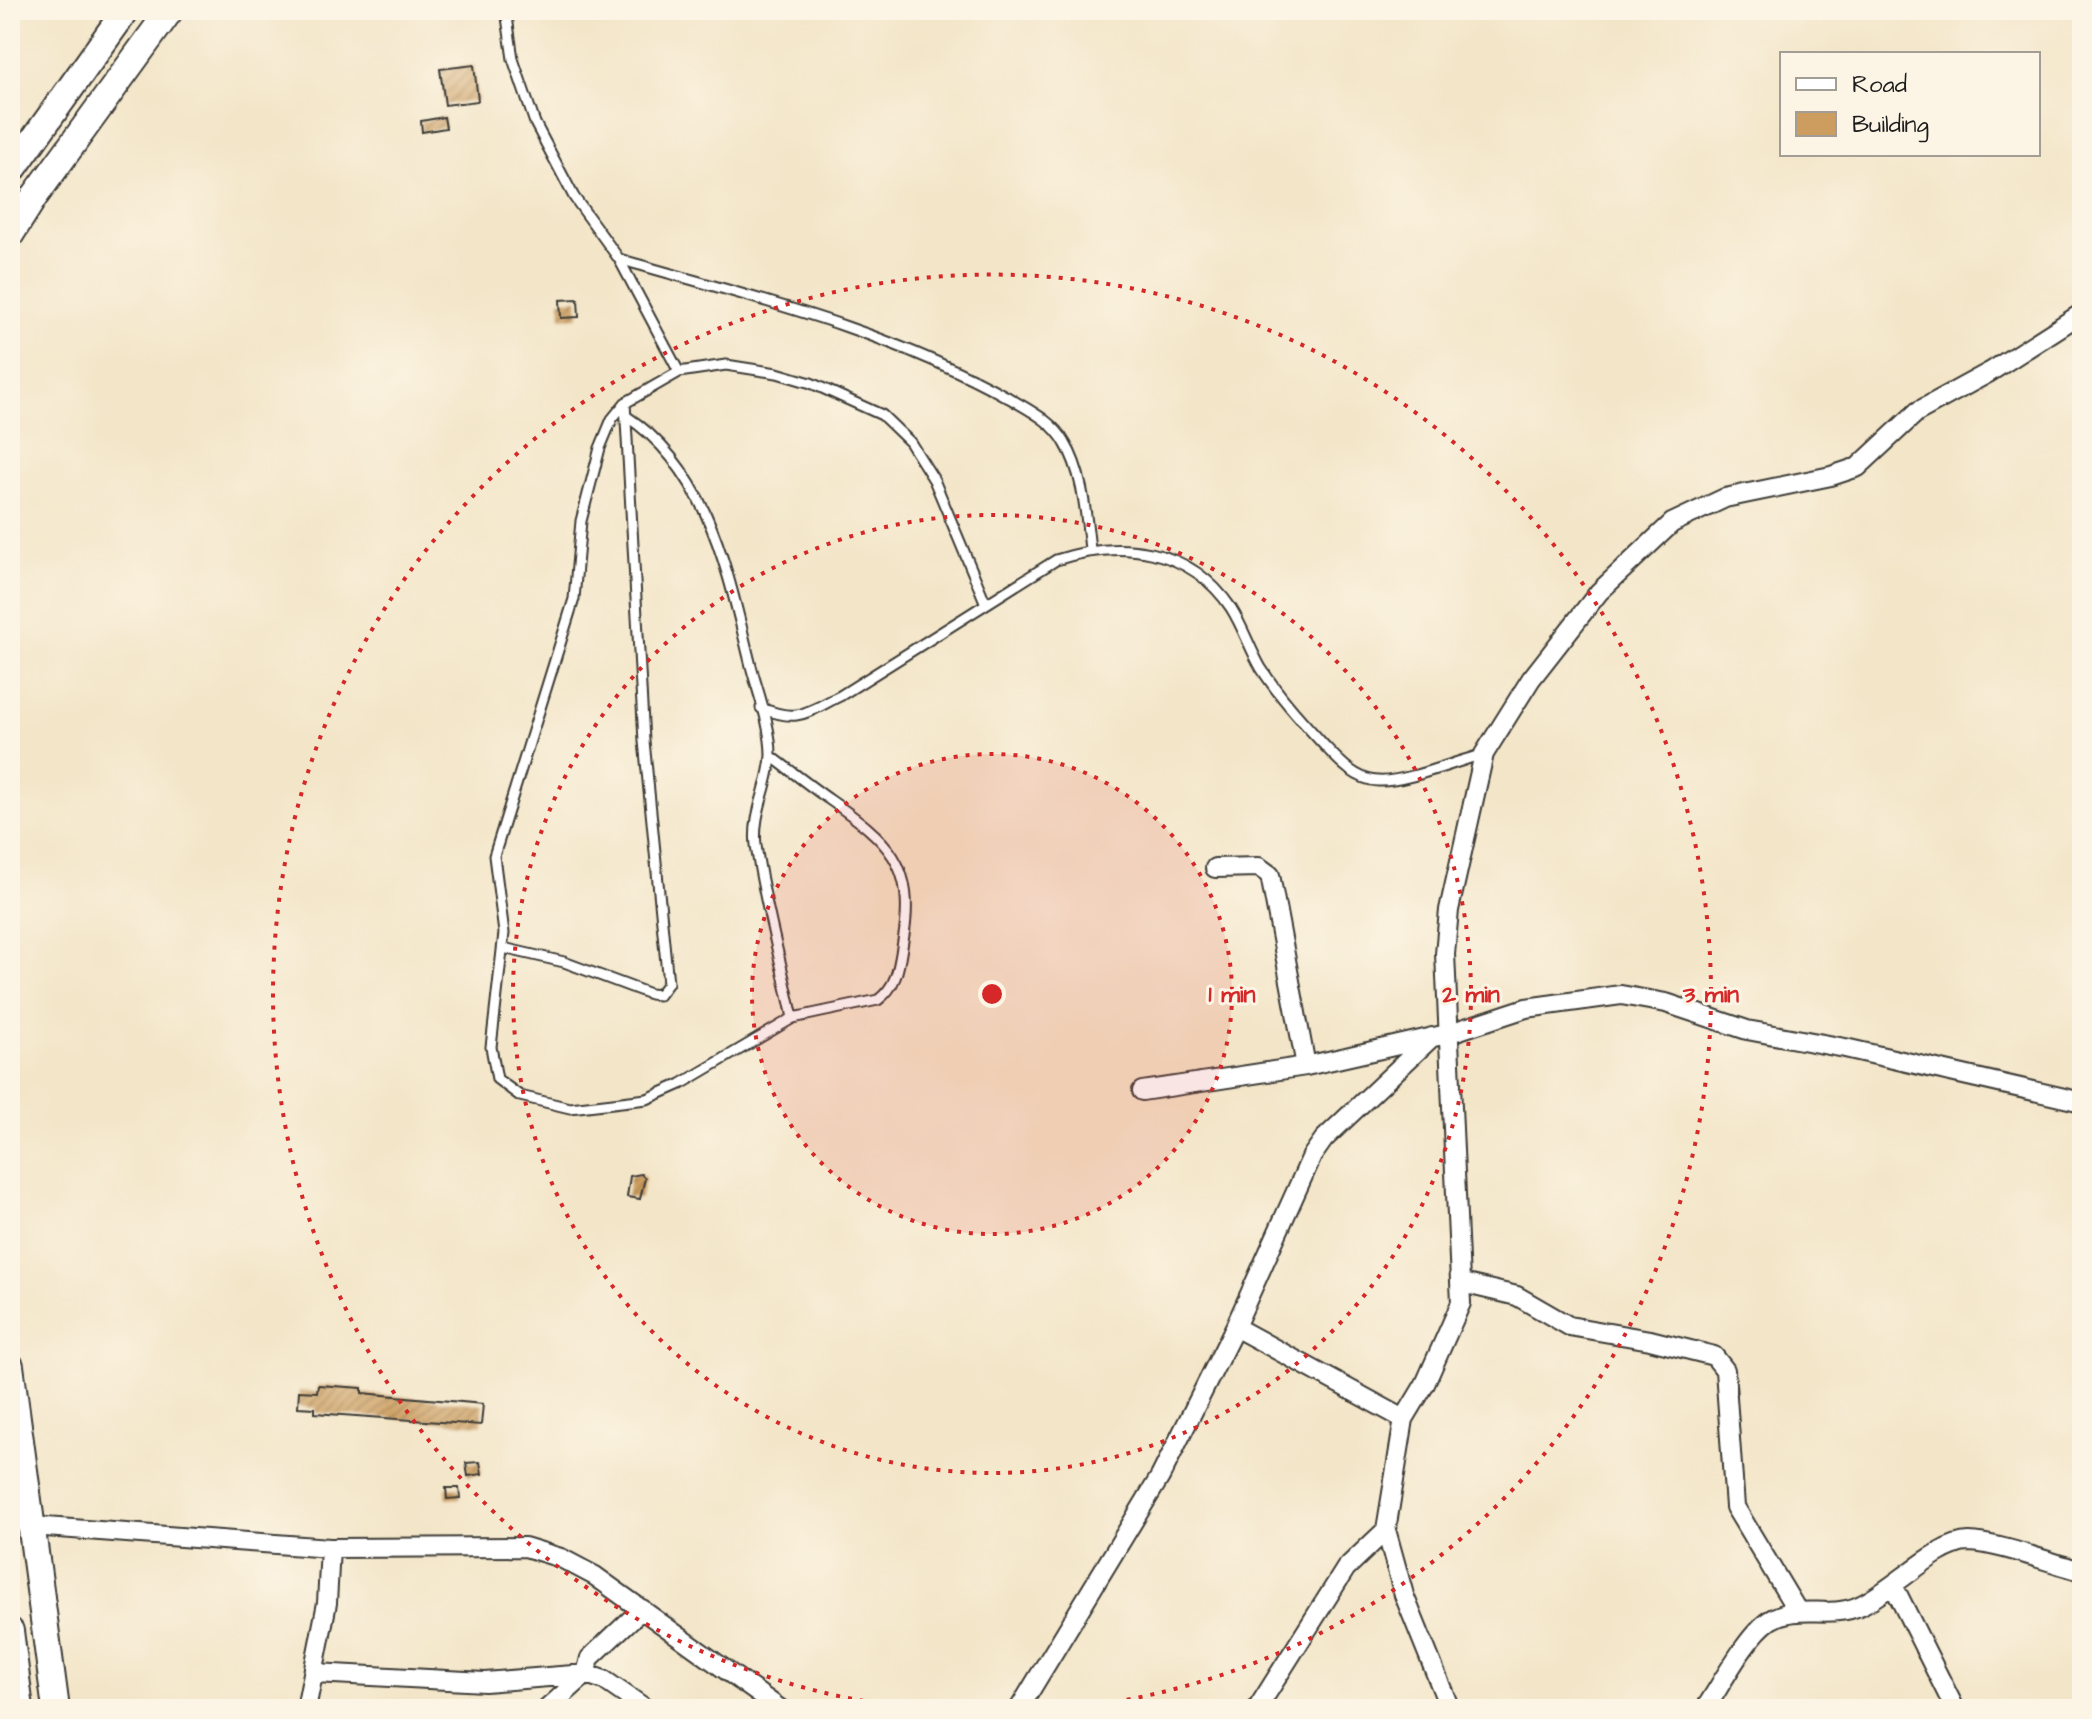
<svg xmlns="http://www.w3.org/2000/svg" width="2092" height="1719" font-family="'Architects Daughter',sans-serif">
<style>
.building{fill:url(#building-hatch)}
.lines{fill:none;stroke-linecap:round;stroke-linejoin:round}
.service-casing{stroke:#3c3a36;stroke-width:13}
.minor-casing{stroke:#3c3a36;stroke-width:22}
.secondary-casing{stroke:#3c3a36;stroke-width:30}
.service{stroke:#fff;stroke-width:9}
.minor{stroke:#fff;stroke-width:18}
.secondary{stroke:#fff;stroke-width:26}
.ring{fill:none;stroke:#d62828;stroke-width:4;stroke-dasharray:4 8}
.centre{fill:#d62828;stroke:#fcf5e5;stroke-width:4}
.ring-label{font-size:24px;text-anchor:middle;font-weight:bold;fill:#d62828;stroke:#fcf5e5;stroke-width:6;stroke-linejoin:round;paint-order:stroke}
</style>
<defs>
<pattern id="building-hatch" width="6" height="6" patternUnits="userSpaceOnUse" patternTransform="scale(2)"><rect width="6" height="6" fill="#cc9d5e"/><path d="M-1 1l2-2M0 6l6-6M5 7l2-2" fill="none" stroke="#a57f4d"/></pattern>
</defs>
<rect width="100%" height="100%" fill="#fcf5e5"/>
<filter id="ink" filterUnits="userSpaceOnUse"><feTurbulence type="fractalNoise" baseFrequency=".0125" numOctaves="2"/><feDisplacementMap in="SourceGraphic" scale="16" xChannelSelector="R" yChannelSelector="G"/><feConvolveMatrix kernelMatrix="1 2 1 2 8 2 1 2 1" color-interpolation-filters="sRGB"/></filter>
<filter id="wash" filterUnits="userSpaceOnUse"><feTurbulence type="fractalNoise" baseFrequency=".006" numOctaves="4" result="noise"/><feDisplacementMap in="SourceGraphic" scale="32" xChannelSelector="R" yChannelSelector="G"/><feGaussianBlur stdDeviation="1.8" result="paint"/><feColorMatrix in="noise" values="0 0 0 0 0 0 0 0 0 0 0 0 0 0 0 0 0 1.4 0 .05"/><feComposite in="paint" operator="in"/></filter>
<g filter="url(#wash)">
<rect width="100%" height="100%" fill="#f3e5c8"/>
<g id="blocks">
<path class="building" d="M474 65 478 101 445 105 440 69Z
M444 117 446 128 422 132 421 121Z
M578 299 579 317 561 318 560 300Z
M641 1174 645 1178 640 1199 627 1197 630 1176Z
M318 1385 362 1388V1393L483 1404 481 1425 315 1413V1408L298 1407 299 1391 317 1392Z
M480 1462 482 1474 468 1476 466 1463Z
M446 1488H459L460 1498 447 1499Z"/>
</g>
</g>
<g filter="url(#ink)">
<use href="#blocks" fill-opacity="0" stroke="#3c3a36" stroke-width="2"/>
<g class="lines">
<defs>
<path id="service" d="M506 10 513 59 535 123 574 197 619 259 679 372
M619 259C751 297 888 330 1009 398 1029 410 1053 421 1065 443 1083 472 1086 516 1090 549
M626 416C710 471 728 575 751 666 758 693 771 726 771 755 770 785 752 813 756 845 764 903 781 961 793 1018
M761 708C799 723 805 713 840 696L1056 560C1120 539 1190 547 1231 608 1243 627 1250 649 1261 668 1279 696 1301 720 1323 744 1337 759 1355 780 1378 781 1403 783 1457 761 1484 754
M771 756C790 770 810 786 830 800 887 840 917 864 903 941 899 965 898 985 878 1000L793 1018 681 1084 647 1099 570 1108 520 1096 497 1079 491 1047 504 933 494 856 574 599 581 521 600 448 612 419 625 403 679 372 726 365 777 373 811 383 882 415 910 442 934 480 986 604
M503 948 564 962 650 994 659 995 668 983 644 741 625 403"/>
<path id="minor" d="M1215 868 1259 867 1270 875 1306 1066
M1142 1091 1306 1066 1447 1034 1526 1008 1621 995 1666 1003 1747 1030 1845 1048 2082 1102
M1462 1283 1517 1296 1569 1326 1650 1340 1714 1356 1725 1370 1735 1507 1798 1612
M1404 1419 1235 1327 1312 1156 1324 1139 1432 1037
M32 1526 330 1548 525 1547 561 1558 595 1576 780 1709
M1894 1587 1955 1709
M315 1673 485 1682 586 1674 604 1680 646 1709
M306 1709 327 1603 330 1548
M547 1709 586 1674 590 1658 642 1609
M1019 1709 1160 1477 1235 1327
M1257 1709 1346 1568 1386 1530
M1450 1709 1404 1595 1386 1530 1404 1419 1425 1384 1461 1303 1445 954 1449 910 1484 754 1531 679 1599 592 1672 523 1725 498 1831 476 1858 467 1917 412 1990 372 2082 313
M1705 1709C1721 1685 1747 1635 1770 1620 1797 1603 1831 1619 1859 1606 1892 1592 1937 1542 1969 1542 1999 1543 2051 1563 2082 1571"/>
<path id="secondary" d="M10 173 126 10
M10 235 34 197 170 10
M10 1366 56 1709
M10 1631 20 1709"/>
</defs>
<use href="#service" class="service-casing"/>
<use href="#minor" class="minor-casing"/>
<use href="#secondary" class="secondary-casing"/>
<use href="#service" class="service"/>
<use href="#minor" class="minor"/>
<use href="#secondary" class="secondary"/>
</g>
</g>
<circle cx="992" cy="994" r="240" fill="#d62828" fill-opacity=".12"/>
<g class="ring">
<circle cx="992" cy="994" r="240"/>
<circle cx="992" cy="994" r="479"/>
<path d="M911 1708A719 719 0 1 1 1073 1708"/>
</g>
<circle cx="992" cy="994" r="12" class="centre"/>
<g class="ring-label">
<text x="1232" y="1002">1 min</text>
<text x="1471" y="1002">2 min</text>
<text x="1711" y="1002">3 min</text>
</g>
<rect width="2092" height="1719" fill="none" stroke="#fcf5e5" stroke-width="40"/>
<rect x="1780" y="52" width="260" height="104" fill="#fcf5e5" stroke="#a29e95" stroke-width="2"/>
<rect x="1796" y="78" width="40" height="12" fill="#ffffff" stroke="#a29e95" stroke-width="2"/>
<text x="1852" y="92" font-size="24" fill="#1c1c1c">Road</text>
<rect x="1796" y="112" width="40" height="24" fill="#cc9d5e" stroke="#a29e95" stroke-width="2"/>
<text x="1852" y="132" font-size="24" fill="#1c1c1c">Building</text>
</svg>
